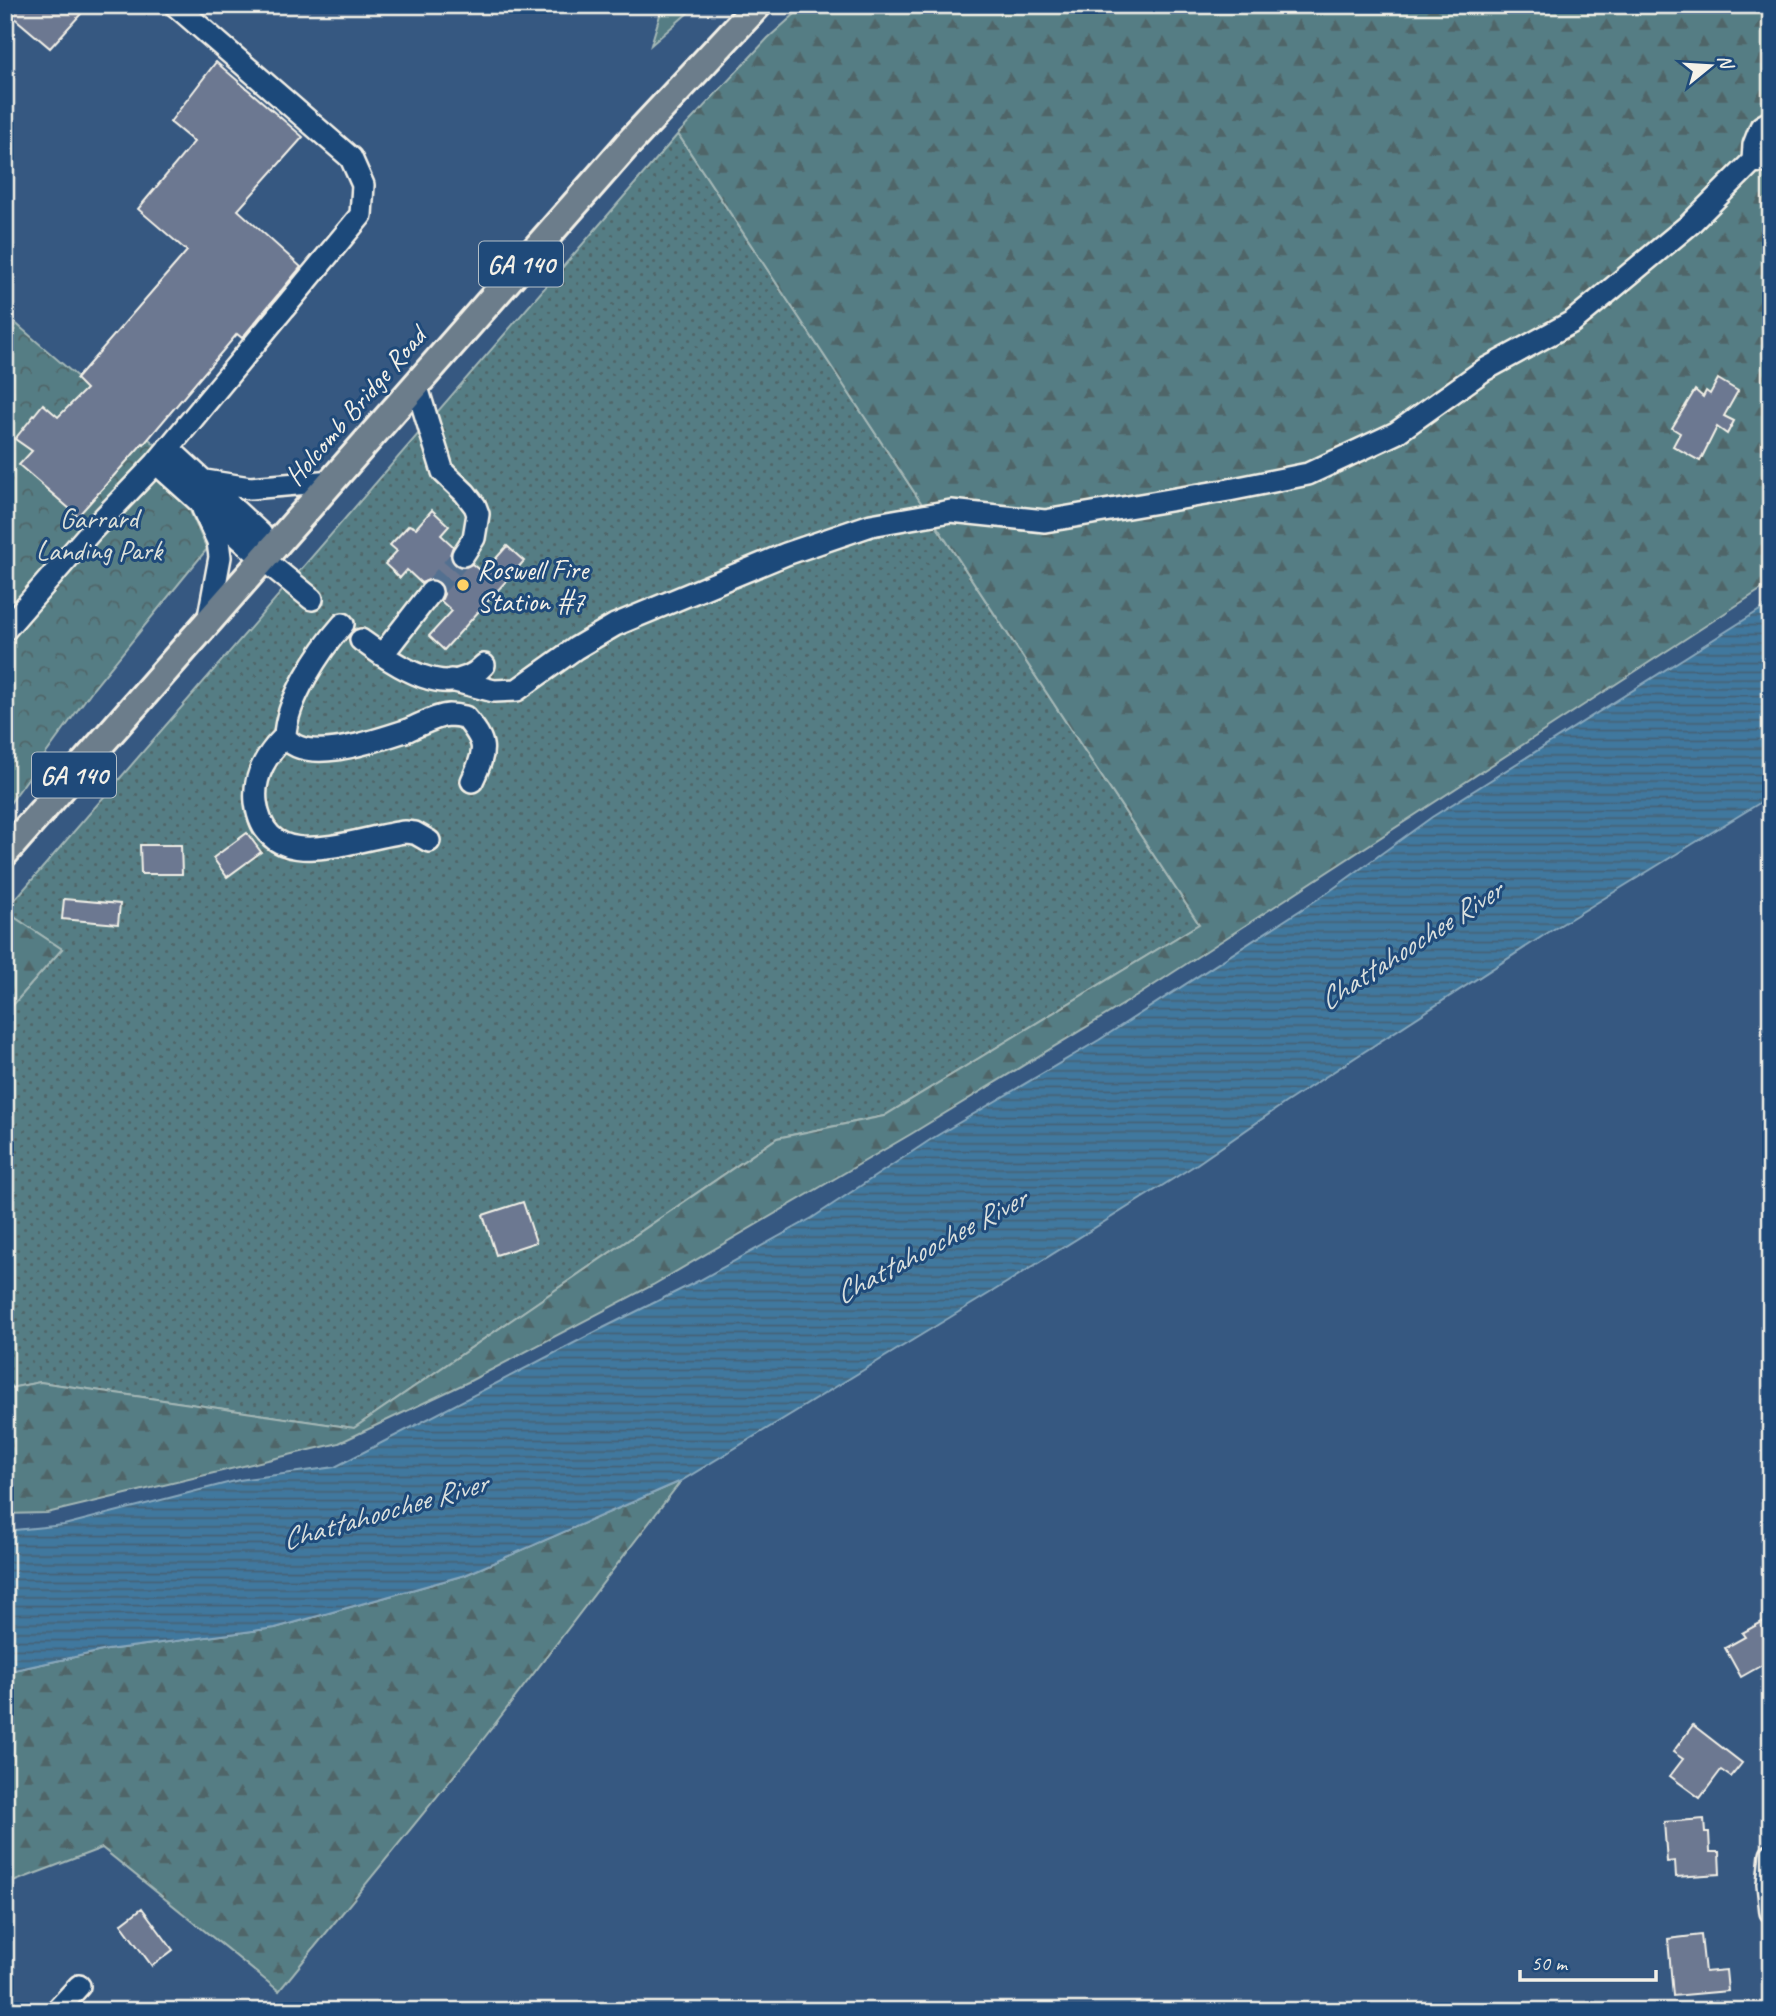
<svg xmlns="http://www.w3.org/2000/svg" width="1776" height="2016" font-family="Caveat,sans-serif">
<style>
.grass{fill:url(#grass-dots);stroke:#a4b7b6;stroke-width:2}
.forest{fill:url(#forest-firs);stroke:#a4b7b6;stroke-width:2}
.park{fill:url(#park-crowns);stroke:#a4b7b6;stroke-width:2}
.water{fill:url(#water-rules);stroke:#89a8bc;stroke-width:2}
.building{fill:#6c7891;stroke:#f4f1e8;stroke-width:2}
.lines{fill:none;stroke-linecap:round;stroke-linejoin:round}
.minor-tunnel{stroke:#526f90;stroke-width:21;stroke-dasharray:21 10;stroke-linecap:butt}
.minor-casing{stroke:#f4f1e8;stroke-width:26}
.major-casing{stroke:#f4f1e8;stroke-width:32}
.minor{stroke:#1f4a7a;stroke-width:21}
.major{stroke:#6c7d8b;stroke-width:26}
.poi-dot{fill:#ffd166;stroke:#1f4a7a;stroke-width:2.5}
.labels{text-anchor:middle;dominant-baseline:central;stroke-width:6;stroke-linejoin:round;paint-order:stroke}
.shield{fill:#1f4a7a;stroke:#b4bfc7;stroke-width:2}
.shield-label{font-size:26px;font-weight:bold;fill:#f4f1e8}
.street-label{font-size:28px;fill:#f4f1e8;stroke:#1f4a7a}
.park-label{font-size:28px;fill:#dce0d9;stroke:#1f4a7a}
.poi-label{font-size:28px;fill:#f4f1e8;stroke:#1f4a7a;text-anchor:start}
.water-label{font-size:30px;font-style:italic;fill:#d9dfdd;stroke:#1f4a7a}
</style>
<defs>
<pattern id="grass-dots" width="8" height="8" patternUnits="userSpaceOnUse" patternTransform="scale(1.75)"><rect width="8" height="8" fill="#557d84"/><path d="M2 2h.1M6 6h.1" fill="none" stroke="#506568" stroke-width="1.8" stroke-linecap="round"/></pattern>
<pattern id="forest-firs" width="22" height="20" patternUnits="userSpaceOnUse" patternTransform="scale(1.75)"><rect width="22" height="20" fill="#557d84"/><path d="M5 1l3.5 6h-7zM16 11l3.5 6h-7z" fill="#506568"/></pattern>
<pattern id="park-crowns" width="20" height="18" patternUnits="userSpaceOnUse" patternTransform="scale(1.75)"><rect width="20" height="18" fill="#557d84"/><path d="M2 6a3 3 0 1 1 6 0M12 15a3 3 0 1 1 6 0" fill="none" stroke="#506568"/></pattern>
<pattern id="water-rules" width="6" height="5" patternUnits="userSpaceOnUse" patternTransform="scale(1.75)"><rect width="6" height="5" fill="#41789e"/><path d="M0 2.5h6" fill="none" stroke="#456276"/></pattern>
</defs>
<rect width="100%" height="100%" fill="#365881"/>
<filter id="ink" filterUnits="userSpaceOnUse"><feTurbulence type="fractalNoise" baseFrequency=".0143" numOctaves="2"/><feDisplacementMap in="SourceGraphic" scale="14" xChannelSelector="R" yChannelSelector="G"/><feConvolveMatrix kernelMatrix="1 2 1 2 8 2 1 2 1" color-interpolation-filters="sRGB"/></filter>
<g filter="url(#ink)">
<path class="grass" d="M678 134 1199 924 884 1116 777 1138 354 1428 40 1382 5 1389V1014L62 949 5 911Z"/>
<path class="forest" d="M663 5H697L651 45Z
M805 5H1771V583L1137 996 911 1134 653 1285 468 1382 339 1443 47 1513 5 1514V1389L40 1382 354 1428 777 1138 884 1116 1199 924 678 134 768 38Z
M5 911 62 949 5 1014Z
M681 1481 478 1746 279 1991 102 1848 5 1885V1672L107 1650 275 1628 465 1575Z"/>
<path class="park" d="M5 314 164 452 207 549 93 689 5 810Z"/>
<path class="water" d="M1771 603V796L1549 932 1285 1103 1197 1164 990 1293 681 1481 465 1575 275 1628 107 1650 5 1672V1531L64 1525 239 1480 335 1467 601 1329 700 1280 812 1218 933 1138 1099 1040 1327 893 1432 817Z"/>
<path class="building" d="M5 5H89L50 48 5 10Z
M216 62 303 137 238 210 301 267 242 338 237 334 144 444 143 443 78 516 19 465 32 451 15 439 43 404 58 417 86 389 76 379 187 251 138 209 194 142 170 122Z
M1718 379 1738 391 1724 416 1734 421 1727 434 1717 427 1700 461 1673 446 1680 433 1672 428 1695 390 1703 397 1706 391 1710 394Z
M432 510 449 526 441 535 453 546 450 555 456 566 463 568 472 564 483 573 507 546 524 561 444 650 429 636 452 611 441 601 444 594 443 586 433 579 421 583 407 570 400 578 385 564 397 551 390 545 409 525 416 528Z
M247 833 261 852 227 877 213 858Z
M140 845H181L182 874H141Z
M64 899 120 904 118 924 62 919Z
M523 1202 536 1242 496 1255 483 1215Z
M1771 1617V1660L1741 1677 1725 1648 1745 1637 1742 1633Z
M1693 1725 1742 1763 1731 1777 1721 1770 1700 1798 1670 1776 1683 1759 1673 1752Z
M1704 1819 1705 1832H1709L1710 1852H1719L1720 1874 1676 1877 1675 1861 1667 1862 1664 1822Z
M142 1908 173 1950 152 1966 121 1924Z
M1701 1935 1705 1972 1726 1970 1728 1991 1673 1996 1668 1939Z"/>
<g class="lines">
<path class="minor-tunnel" d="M431 592 463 555"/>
<defs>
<path id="minor" d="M1753 161 1754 145 1761 127 1771 121
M416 384 443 472 465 493 475 506 478 514 474 538 463 555
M168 448 261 534 263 559
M156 463 263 559 312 599
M205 481 250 488 332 481
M203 509 218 541 220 557 208 622
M343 624C320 650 286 701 285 736 304 767 380 739 408 730 420 725 435 716 449 715 454 715 460 716 465 717 487 743 487 749 472 781
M5 630 92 530 156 463 361 215 363 185 351 158 175 5
M361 640C393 663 448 704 484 665
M382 655 431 592
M451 680 494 691 517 690 576 648 615 625 786 554 871 525 951 511 1045 521 1229 490 1308 474 1396 433 1484 370 1572 322 1690 224 1753 161 1771 162
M285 736C267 754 253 775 256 802 266 880 356 837 405 832L415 833 429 841
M1771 1855 1768 1884 1771 1912
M56 2011 79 1986"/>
<path id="major" d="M5 853 627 145 758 5"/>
</defs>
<use href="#minor" class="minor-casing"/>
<use href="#major" class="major-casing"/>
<use href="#minor" class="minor"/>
<use href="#major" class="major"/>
</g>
</g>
<circle class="poi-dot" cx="463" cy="585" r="7"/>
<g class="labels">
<g class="shield">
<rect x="479" y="241.5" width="84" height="45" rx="5"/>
<rect x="32" y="752.5" width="84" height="45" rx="5"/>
</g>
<g class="shield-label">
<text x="521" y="264">GA 140</text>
<text x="74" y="775">GA 140</text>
</g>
<g class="street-label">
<text transform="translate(355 406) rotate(-49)">Holcomb Bridge Road</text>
</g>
<g class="park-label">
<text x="99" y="518">Garrard<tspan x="99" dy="32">Landing Park</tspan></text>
</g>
<g class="poi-label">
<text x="477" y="569">Roswell Fire<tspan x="477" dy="32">Station #7</tspan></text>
</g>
<g class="water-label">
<text transform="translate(1410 945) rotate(-33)">Chattahoochee River</text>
<text transform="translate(930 1246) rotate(-28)">Chattahoochee River</text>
<text transform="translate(384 1511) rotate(-16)">Chattahoochee River</text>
</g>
</g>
<rect width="1776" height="2016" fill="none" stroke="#1f4a7a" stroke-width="28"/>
<rect x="14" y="14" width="1748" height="1988" fill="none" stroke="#f4f1e8" stroke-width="2.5" filter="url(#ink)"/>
<g transform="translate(1710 66) rotate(72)" stroke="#1f4a7a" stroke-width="5" paint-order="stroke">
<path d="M0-5L12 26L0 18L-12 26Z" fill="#f4f1e8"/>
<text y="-10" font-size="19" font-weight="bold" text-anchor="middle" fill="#f4f1e8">N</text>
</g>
<path d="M1520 1970v10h136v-10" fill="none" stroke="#f4f1e8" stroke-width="3.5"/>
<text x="1531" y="1970" font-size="21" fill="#f4f1e8" stroke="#1f4a7a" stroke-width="5" paint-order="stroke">50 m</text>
</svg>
